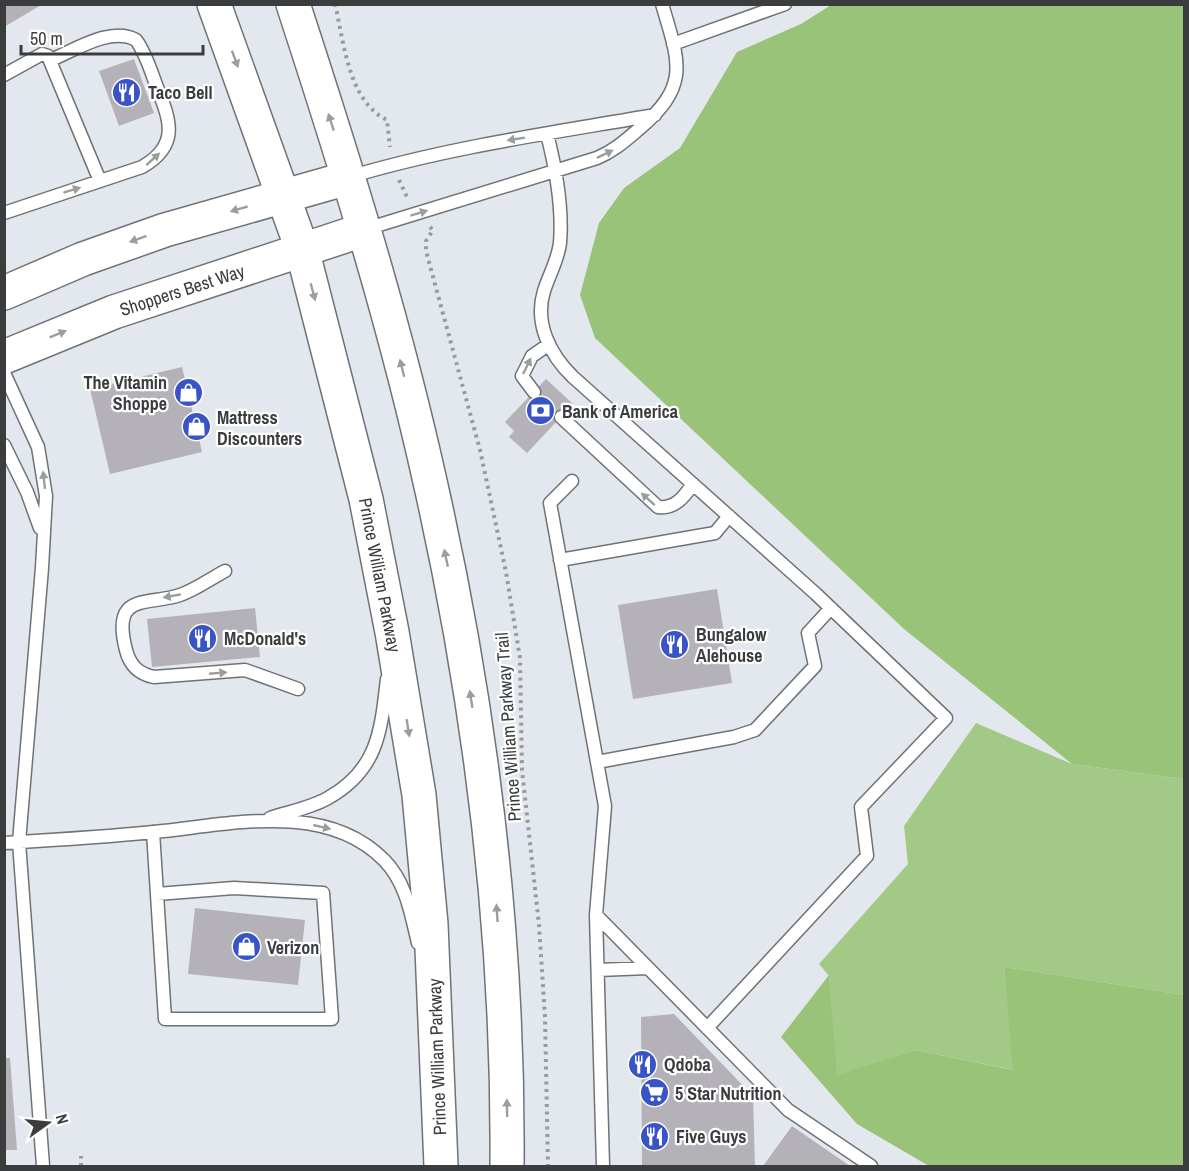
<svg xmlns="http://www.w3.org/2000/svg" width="1189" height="1171" font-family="'Archivo Narrow',sans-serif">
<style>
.green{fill:#a3c987}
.forest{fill:#99c379}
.building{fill:#b4b2b8}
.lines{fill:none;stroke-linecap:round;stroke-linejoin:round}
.lane-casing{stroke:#6e7377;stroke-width:15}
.secondary-casing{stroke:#6e7377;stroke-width:36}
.highway-casing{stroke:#6e7377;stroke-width:36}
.path{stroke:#979b9e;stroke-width:4;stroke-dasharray:3 4.5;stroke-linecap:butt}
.lane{stroke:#fff;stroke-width:12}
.secondary{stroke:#fff;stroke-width:33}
.highway{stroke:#fff;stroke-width:33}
.oneway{fill:#9c9e9e}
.labels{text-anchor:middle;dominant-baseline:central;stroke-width:4.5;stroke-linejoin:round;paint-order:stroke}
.poi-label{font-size:18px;font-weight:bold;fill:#3a3c3e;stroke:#fff;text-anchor:start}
.street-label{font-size:18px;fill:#3a3c3e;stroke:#fff}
</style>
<rect width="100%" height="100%" fill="#e2e8ed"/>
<path class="green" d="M976 723 1072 764 1184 779V995L1004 967 1014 1070 915 1050 836 1076 829 976 819 964 908 864 904 826Z"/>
<path class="forest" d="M831 5H1184V779L1072 764 904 629 595 338 580 295 599 223 624 188 680 148 737 52 801 24Z
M1004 967 1184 995V1166H929L857 1124 781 1037 829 975 837 1075 915 1050 1013 1070Z"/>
<path class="building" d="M4 4H43L4 27Z
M134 59 154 113 119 126 99 71Z
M182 367 202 452 110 474 90 389Z
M546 379 573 404 527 453 509 437 514 431 505 422Z
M717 589 732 683 633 699 618 605Z
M255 608 260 657 152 667 147 619Z
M195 908 305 920 298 985 188 974Z
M674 1014 753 1096 755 1166H642L641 1017Z
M4 1058H10L17 1150H4Z
M792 1126 850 1166H763Z"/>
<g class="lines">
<defs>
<path id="lane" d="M673 44 785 4
M4 75 42 54 48 56 100 181
M547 134C556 169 563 206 560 243 558 260 549 275 544 291 534 323 550 355 573 377L816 594 946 718 861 807 867 856 707 1028
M349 177C449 147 552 133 655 115
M4 213 142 167C182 144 169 118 155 82 150 68 145 52 136 40 111 26 75 50 51 60
M366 229 597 158C614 151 626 140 639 129 691 85 679 62 662 4
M4 373 38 447 46 496 42 568 19 842 43 1166
M534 392 522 376 532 356 548 345
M561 417 658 507C675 509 684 497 693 484
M4 445 27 492 40 528
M572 481 550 503 605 806 596 915 603 1166
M560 560 715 533 729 516
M225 571C210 579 195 590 180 595 146 606 111 592 126 650 130 666 139 674 154 677L245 670 298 689
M597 762 734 737 755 730 815 666 808 633 831 608
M270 818C288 812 311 808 328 798 378 770 381 731 387 679
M153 832C157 894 161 957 165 1019H332L323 893 234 888 157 894
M4 843C54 840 104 837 154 832 228 825 325 800 384 860 406 882 411 914 418 943
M596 915 788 1110 871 1166
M598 970 648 968"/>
<path id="secondary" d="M4 293 83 259 165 230 348 178
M4 357 114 312 363 230"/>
<path id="highway" d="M214 4 302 249 366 499 392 632 419 795 431 924 441 1166
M293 4C345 163 395 323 431 486 481 709 509 938 507 1166"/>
</defs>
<use href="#lane" class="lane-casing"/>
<use href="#secondary" class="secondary-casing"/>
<use href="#highway" class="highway-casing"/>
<path class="path" d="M335 4C344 42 348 101 387 120L390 147
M399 180 407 197
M430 227 433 230 426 241V251L480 450 506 572 520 658 522 770 539 925 545 1017 548 1166
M81 1166V1156"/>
<use href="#lane" class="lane"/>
<use href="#secondary" class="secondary"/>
<use href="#highway" class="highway"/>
</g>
<defs><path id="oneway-solid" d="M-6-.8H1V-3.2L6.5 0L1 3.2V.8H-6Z" transform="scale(1.5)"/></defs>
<g class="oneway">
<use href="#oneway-solid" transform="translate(235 59) rotate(70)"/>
<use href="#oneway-solid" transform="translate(331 122) rotate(-108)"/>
<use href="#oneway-solid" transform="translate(516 139) rotate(171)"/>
<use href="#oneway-solid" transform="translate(605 154) rotate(-26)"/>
<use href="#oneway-solid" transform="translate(153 159) rotate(-42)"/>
<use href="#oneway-solid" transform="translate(72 190) rotate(-17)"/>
<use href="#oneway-solid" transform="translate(239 209) rotate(164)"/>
<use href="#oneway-solid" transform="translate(419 213) rotate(-17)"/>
<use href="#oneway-solid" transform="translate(138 239) rotate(160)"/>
<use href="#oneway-solid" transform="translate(313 292) rotate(75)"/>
<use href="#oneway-solid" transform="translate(58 334) rotate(-22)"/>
<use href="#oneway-solid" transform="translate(527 366) rotate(-64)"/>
<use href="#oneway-solid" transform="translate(402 368) rotate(-104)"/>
<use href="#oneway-solid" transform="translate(44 480) rotate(-96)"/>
<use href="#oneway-solid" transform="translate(648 499) rotate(-138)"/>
<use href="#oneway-solid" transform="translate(446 558) rotate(-102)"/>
<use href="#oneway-solid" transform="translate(172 596) rotate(170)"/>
<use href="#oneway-solid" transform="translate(218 673) rotate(-5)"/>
<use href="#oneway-solid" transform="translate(471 699) rotate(-99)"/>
<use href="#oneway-solid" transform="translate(408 728) rotate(81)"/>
<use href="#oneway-solid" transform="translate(322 827) rotate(13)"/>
<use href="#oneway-solid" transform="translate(497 913) rotate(-94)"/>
<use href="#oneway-solid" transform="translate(507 1108) rotate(-91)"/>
</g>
<defs>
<symbol id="restaurant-disc" viewBox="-11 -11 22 22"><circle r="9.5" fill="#3854c6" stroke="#fff"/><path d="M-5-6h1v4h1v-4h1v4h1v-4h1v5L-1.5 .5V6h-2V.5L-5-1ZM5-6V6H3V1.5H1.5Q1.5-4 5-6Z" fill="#fff"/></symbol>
<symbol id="shop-disc" viewBox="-11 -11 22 22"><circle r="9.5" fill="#3854c6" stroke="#fff"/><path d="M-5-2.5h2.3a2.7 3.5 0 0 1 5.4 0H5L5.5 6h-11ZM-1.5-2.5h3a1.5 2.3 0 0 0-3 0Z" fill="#fff"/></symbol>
<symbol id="bank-disc" viewBox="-11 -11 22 22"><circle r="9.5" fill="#3854c6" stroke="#fff"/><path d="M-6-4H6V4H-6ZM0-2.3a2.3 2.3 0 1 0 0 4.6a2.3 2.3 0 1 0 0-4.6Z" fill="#fff"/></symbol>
<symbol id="supermarket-disc" viewBox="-11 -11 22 22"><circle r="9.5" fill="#3854c6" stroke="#fff"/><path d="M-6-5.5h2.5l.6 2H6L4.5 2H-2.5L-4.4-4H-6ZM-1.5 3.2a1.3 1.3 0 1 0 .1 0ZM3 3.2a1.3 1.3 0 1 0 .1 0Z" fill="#fff"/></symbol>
</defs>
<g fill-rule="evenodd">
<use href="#restaurant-disc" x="110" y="76" width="33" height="33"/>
<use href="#shop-disc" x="172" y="376" width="33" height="33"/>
<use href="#bank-disc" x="524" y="394" width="33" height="33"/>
<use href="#shop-disc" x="180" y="410" width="33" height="33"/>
<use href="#restaurant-disc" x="186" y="622" width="33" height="33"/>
<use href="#restaurant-disc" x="658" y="628" width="33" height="33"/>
<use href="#shop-disc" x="230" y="930" width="33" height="33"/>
<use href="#restaurant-disc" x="626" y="1048" width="33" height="33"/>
<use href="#supermarket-disc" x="638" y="1076" width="33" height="33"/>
<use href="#restaurant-disc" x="638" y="1120" width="33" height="33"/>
</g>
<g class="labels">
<g class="poi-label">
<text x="148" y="92">Taco Bell</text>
<text x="167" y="382" text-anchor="end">The Vitamin<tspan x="167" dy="21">Shoppe</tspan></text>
<text x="562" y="411">Bank of America</text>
<text x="217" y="417">Mattress<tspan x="217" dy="21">Discounters</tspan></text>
<text x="696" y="634">Bungalow<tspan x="696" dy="21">Alehouse</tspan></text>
<text x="224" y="638">McDonald's</text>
<text x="267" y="947">Verizon</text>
<text x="664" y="1064">Qdoba</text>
<text x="675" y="1093">5 Star Nutrition</text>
<text x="676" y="1136">Five Guys</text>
</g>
<g class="street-label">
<text transform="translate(182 290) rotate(-18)">Shoppers Best Way</text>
<text transform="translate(380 575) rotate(79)">Prince William Parkway</text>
<text transform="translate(508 727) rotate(-94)">Prince William Parkway Trail</text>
<text transform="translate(437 1057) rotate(-92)">Prince William Parkway</text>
</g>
</g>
<rect width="1189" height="1171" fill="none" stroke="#3a3c3e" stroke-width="12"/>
<g transform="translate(48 1123) rotate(75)" stroke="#ffffff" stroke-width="4.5" paint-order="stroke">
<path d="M0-4.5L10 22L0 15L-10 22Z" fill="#3a3c3e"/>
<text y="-9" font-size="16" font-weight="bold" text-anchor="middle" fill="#3a3c3e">N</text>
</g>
<path d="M21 45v9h182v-9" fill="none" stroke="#3a3c3e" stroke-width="3"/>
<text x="30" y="45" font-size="18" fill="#3a3c3e" stroke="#ffffff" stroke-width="4.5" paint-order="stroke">50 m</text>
</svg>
